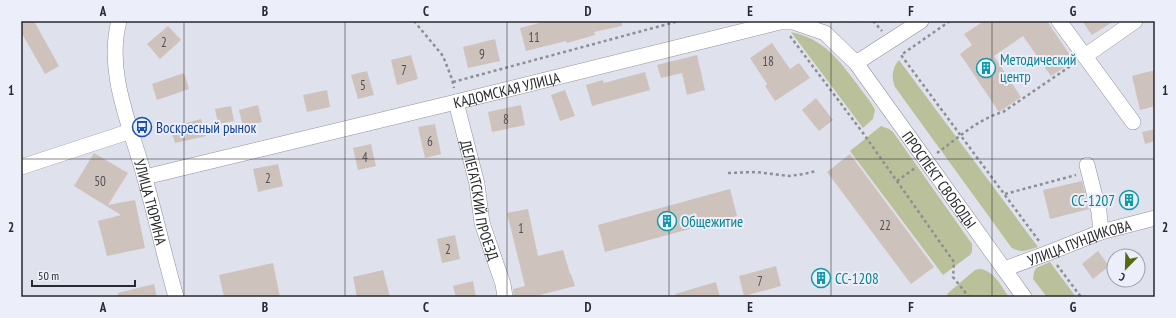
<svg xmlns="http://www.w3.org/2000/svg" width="1176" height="318" font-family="'PT Sans Narrow',sans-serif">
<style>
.green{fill:#bac099}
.building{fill:#cec2bc}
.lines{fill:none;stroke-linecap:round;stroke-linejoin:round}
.minor-casing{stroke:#90929d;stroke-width:16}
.path{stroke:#8d8f96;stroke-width:2.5;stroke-dasharray:3 3;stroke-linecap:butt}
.minor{stroke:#fff;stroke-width:15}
.grid{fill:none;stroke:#292a2e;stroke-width:1;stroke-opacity:0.55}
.labels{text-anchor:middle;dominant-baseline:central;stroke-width:4;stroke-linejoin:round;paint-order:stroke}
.number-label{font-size:13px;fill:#525052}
.culture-label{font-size:15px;fill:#0d838f;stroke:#eceefa;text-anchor:start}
.street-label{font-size:15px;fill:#292a2e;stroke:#eceefa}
.transit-label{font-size:15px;fill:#164399;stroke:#eceefa;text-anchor:start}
.neatline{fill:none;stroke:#292a2e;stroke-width:1.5}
.grid-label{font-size:13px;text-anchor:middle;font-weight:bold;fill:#292a2e}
</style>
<rect width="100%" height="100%" fill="#dfe1ec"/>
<path class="green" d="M791 32C824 39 838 59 857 84 863 93 871 101 875 110L873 119 863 128Z
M899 60 1038 247C1028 250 1020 254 1011 247L895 87C891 77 892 68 899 60Z
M881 126 889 129 893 132 972 244V252L970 255 943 275 850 151Z
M1050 262 1076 297H1047L1033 279 1034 272 1036 268Z
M979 269C994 270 1001 286 1009 297H949L947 294 975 270Z"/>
<path class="building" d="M21 21H34L59 66 45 74 21 32Z
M547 21H622V26L594 32 595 35 567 43 566 41 526 51 520 28Z
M984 21H1047L1074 61 1051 76 1023 36 994 56 1021 97 999 112 960 54 972 45 964 34Z
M1082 21H1114L1092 35Z
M168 26 181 40 160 59 147 44Z
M495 39 500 61 468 68 463 47Z
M772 43 790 69 799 63 810 78 775 101 765 86 767 84 750 58Z
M411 55 418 79 397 85 391 60Z
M697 55 705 90 687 95 682 73 661 78 657 65Z
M1155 70V106L1140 110 1132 76Z
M367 71 374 95 358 99 351 75Z
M645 72 650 90 592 106 586 85 603 80 604 83Z
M184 73 189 89 157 100 152 84Z
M327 90 330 107 307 112 303 95Z
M565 90 575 116 560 121 551 95Z
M816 98 833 120 819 131 802 110Z
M258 105 262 122 243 127 239 110Z
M521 105 525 125 492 132 488 112Z
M231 106 234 121 218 124 215 109Z
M201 119 206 136 175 143 170 127Z
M435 124 441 154 425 158 418 127Z
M1155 129V141L1145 144 1142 132Z
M371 144 376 166 358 170 353 148Z
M94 153 128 173 108 205 135 200 145 248 107 256 98 221 121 215 74 186Z
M850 154 934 267 911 284 827 172Z
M278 164 283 186 258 192 253 169Z
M1082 181 1089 209 1050 219 1043 190Z
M730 189 737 216 605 252 598 225Z
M528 209 538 256 563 250 570 274H571L575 286 532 297H514L513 289 525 286 507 213Z
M455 235 460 259 442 263 437 239Z
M1098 251 1109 266 1093 279 1082 264Z
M273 263 280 297H224L219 275Z
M776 266 781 286 744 296 739 276Z
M383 270 390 297H357L353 277Z
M473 281 476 297H456L453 286Z
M716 282 720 297H676L675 294Z
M154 284 157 297H118V293Z"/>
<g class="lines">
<defs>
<g id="minor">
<path id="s1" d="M119 21C105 74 132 128 145 179 156 218 165 258 176 297"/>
<path d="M1059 21 1133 122"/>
<path d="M1085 56 1135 21"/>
<path d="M856 63 921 21"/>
<path id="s2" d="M456 102 477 184 482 223 503 284 505 297"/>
<path d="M1087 165 1099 212 1101 232"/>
<path d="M21 167 131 131"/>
<path id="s3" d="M145 177 456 102 780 22H793L825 33 856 63 1024 297"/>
<path id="s4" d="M1004 269 1048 253 1101 232 1155 218"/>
</g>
</defs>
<use href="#minor" class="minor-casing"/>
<path class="path" d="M414 21 443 56 452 79 454 88
M836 21H857
M873 21 882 31
M950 21 901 55 1039 241
M790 36 863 133 954 262 953 277 969 297
M453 82 679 21
M937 153C958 138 978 119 1003 112L1075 63
M728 173 756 172 789 176 804 174 816 171
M897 181 915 168
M1005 194 1076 175
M1057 265 1081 297"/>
<use href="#minor" class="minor"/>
</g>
<path class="grid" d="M184 21V297M345 21V297M507 21V297M669 21V297M831 21V297M992 21V297M21 159H1155"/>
<defs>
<symbol id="building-ring" viewBox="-11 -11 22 22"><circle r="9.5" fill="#eceefa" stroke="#0f9aa8" stroke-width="1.5"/><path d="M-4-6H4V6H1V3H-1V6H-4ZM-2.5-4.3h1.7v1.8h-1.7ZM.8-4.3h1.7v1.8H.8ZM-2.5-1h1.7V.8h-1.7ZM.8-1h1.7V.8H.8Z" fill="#0f9aa8"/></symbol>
<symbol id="bus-ring" viewBox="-11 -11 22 22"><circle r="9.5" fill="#eceefa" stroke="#1a4fb4" stroke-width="1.5"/><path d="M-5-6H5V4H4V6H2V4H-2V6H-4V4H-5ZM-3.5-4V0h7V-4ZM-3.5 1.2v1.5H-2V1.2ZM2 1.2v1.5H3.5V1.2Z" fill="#1a4fb4"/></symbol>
</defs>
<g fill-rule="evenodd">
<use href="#building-ring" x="975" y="57" width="22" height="22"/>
<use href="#bus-ring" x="131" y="116" width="22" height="22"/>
<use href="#building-ring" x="1118" y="189" width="22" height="22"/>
<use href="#building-ring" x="656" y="210" width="22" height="22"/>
<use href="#building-ring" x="810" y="267" width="22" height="22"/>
</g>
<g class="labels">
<g class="number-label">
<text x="534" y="37">11</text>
<text x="164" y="42">2</text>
<text x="482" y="54">9</text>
<text x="768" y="61">18</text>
<text x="404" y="70">7</text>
<text x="363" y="85">5</text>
<text x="506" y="119">8</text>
<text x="430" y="141">6</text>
<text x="365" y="157">4</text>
<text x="268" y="178">2</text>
<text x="100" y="181">50</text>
<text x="885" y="225">22</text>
<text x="521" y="228">1</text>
<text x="448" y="249">2</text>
<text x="760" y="281">7</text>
</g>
<g class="culture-label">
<text x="1000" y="59">Методический<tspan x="1000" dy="17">центр</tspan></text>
<text x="1115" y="200" text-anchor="end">СС-1207</text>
<text x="681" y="221">Общежитие</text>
<text x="835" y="278">СС-1208</text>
</g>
<g class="street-label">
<text stroke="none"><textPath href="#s3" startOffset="372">КАДОМСКАЯ УЛИЦА</textPath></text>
<text stroke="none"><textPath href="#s3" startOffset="887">ПРОСПЕКТ СВОБОДЫ</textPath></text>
<text stroke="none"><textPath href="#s2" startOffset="101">ДЕЛЕГАТСКИЙ ПРОЕЗД</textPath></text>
<text stroke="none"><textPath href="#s1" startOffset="186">УЛИЦА ТЮРИНА</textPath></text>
<text stroke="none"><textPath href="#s4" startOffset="80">УЛИЦА ПУНДИКОВА</textPath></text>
</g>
<g class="transit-label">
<text x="156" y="127">Воскресный рынок</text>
</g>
</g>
<rect width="1176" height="318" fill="none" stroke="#eceefa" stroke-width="44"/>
<g transform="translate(1126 268) rotate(203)"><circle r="19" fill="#eceefa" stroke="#9ea0a8"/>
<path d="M0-3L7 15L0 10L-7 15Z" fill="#556915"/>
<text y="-6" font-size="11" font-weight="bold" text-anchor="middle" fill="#292a2e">С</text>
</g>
<path d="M32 280v6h103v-6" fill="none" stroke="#292a2e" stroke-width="2"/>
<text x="38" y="280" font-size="12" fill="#292a2e" stroke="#eceefa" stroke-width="3" paint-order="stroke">50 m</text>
<rect x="22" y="22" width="1132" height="274" class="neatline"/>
<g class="grid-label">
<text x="103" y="16">A</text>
<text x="265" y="16">B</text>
<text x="426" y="16">C</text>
<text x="588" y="16">D</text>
<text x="750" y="16">E</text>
<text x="911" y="16">F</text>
<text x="1073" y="16">G</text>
<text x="11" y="95">1</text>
<text x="1165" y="95">1</text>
<text x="11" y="232">2</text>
<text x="1165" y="232">2</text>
<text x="103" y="312">A</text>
<text x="265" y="312">B</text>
<text x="426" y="312">C</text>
<text x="588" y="312">D</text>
<text x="750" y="312">E</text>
<text x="911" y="312">F</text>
<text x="1073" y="312">G</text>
</g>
</svg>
